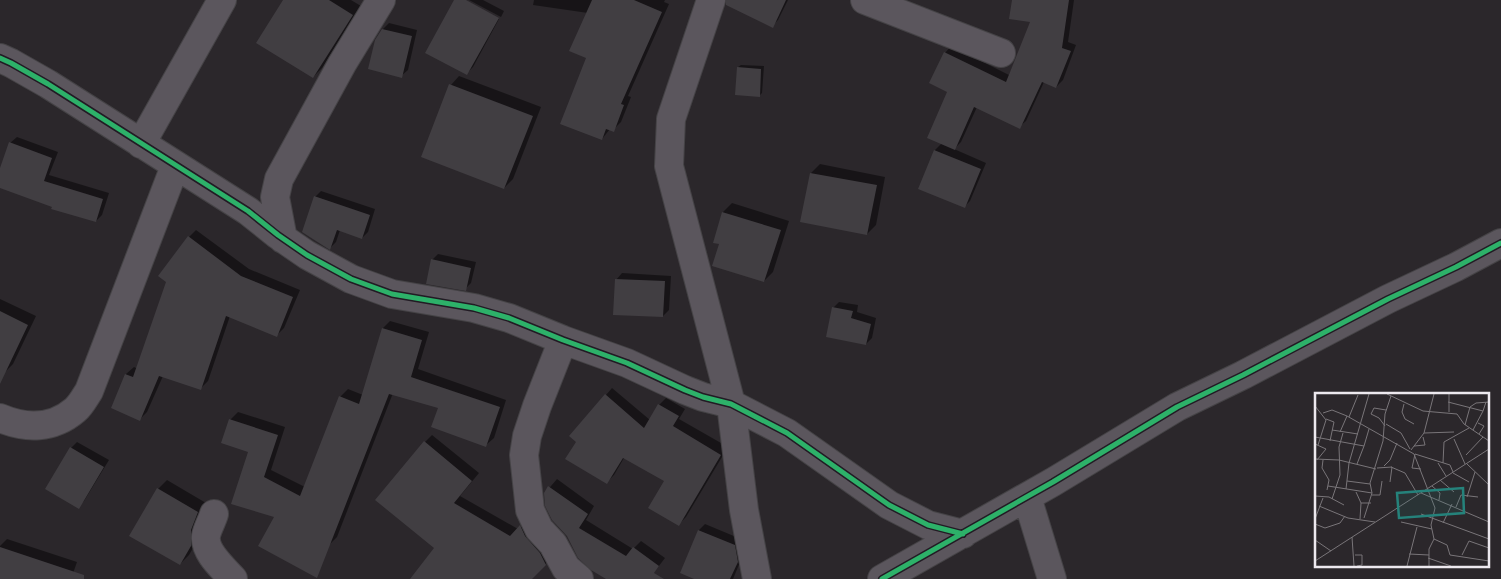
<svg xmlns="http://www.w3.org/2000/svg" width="1501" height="579" font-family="'Exo 2',sans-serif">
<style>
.shadow{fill:#0007}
.building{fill:#413e42}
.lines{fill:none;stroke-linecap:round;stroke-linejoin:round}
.minor-casing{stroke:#454346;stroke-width:30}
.minor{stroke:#5b565d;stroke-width:28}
.cycleway-casing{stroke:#221b24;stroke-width:8}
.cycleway{stroke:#2db169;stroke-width:5}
.inset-road{fill:none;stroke:#797579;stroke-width:1}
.view{fill:#25827b;fill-opacity:0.15;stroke:#25827b;stroke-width:2.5}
.inset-edge{fill:none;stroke:#ede9ef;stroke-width:2.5}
</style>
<rect width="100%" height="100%" fill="#2b272b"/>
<path class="shadow" d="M284 0H351L361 6 322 68 313 77Z
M455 0H464L499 19 473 67 467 73Z
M469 0H483L504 11 501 17Z
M534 0H665L664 2 669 4 628 96 631 97 621 122 613 130 610 129 602 139 587 58 588 13 533 5Z
M727 0H788L778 20 772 26Z
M1013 0H1074L1068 42 1076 45 1063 80 1056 87 1044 82 1026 121 1019 127 977 107 961 142 954 149 986 163 970 201 964 207 920 188 935 150 942 143 948 91 945 53 951 46 1009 75 1032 21Z
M389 23 417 30 408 70 401 76 383 29Z
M741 65 764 66 762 93 759 96 738 67Z
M459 76 541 107 513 179 504 188 451 85Z
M17 137 58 152 49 175 109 193 102 215 96 221 0 187V172L10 143Z
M820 164 885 177 876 225 867 234 811 173Z
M321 191 375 209 368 232 362 238 340 230 336 242 330 248 315 197Z
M732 203 789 221 773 272 764 281 721 244 714 242 723 212Z
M196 230 249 269 300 290 284 328 277 335 230 316 208 381 201 388 163 376 147 412 140 419 112 407 126 374 134 367 138 369 189 237Z
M438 254 476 262 471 283 465 289 432 260Z
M622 273 671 276 669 310 663 316 616 280Z
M0 299 36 316 13 364 4 373 0 371Z
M839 302 858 305 857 312 876 318 872 338 866 344 833 308Z
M390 321 429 332 418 369 506 400 494 438 486 445 439 407 393 393 337 537 330 544 273 501 249 451 230 420 238 412 285 427 271 470 305 487 340 397 348 389 363 395 383 328Z
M612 388 650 420 659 405 666 398 685 409 679 419 728 447 686 517 679 524 666 480 624 458 614 475 607 482 606 395Z
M432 435 479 473 460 496 518 529 528 519 553 556 531 579H412L436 548 425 442Z
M77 442 109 460 84 501 78 507 71 448Z
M557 479 594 506 586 520 633 549 641 541 665 558 649 579H609L545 493Z
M167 480 206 503 200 520V536L189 555 180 564 158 489Z
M705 524 741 539 743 555 733 579H697L681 572 699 530Z
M7 539 77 562 71 579H0V546Z"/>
<path class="building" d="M283 0H329L353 15 313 78 256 43Z
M454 0H466L499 18 467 75 425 53Z
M592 0H634L662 12 621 104 624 105 614 132 606 129 602 140 560 124 586 58 569 51Z
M726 0H786L773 28 726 5Z
M1012 0H1069L1062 48 1071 51 1056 88 1042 82 1020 129 974 107 955 150 927 138 947 92 929 83 944 52 1006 82 1030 22 1009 19Z
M382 29 412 36 402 78 368 69 375 40Z
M737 67 761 69 760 97 735 95Z
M449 84 533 116 504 189 421 157Z
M9 142 52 158 44 181 103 199 96 222 51 209 52 207 0 188V168Z
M934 150 981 169 965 208 918 189Z
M810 173 877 185 867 235 800 222Z
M314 196 370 215 362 239 337 230 330 250 302 232Z
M722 212 781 230 764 282 712 266 719 244 713 243Z
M188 236 241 276 293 297 277 337 226 316 201 390 159 376 140 421 111 408 125 374 133 377 166 282 158 276Z
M431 259 471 268 466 291 426 284Z
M615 279 665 281 663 317 613 315Z
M832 307 853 311 851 318 871 324 866 345 826 337Z
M0 311 28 325 0 384Z
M382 328 422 340 411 377 500 407 486 447 431 427 438 408 389 394 317 578 258 546 274 517 231 504 248 452 221 443 229 419 278 435 264 477 300 496 339 396 359 404Z
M605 394 644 428 658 404 679 416 673 426 721 455 679 526 648 508 664 481 623 458 607 484 565 459 576 442 569 436Z
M424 441 472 481 454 503 510 536 520 525 525 536 540 553 546 565 532 579H410L434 548 375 500Z
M70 447 104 467 79 509 45 489Z
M548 486 588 514 579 528 626 556 633 547 659 566 654 573 664 579H606L591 570 578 558 567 536 552 520 545 506 544 493Z
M157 488 198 512 191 530V546L180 565 129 536Z
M698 530 735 545 738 562 730 579H694L680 573Z
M0 547 84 575V579H0Z"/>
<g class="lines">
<defs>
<path id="minor" d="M711 0 671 119 669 166 731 404 744 510 757 579
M865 0 1001 53
M0 58 11 63 48 84 248 211 278 235 307 255 351 279 392 294 474 308 509 318 563 340 627 363 685 390 703 397 731 404 787 433 889 505 928 525 963 534
M141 144 222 0
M283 239 275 197 279 179 342 64 381 0
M563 340 537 406 527 436 524 455 530 510 539 529 553 544 566 568 579 579
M0 418C26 429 53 429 75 410 81 405 85 397 89 391L175 166
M1027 497 1052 579
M214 514C212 521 207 529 206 536 204 552 223 568 233 579
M882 579 1053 482 1177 407 1243 375 1388 299 1456 267 1501 243"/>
</defs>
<use href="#minor" class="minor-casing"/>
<use href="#minor" class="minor"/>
<defs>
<path id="cycleway" d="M0 58 11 63 48 84 248 211 278 235 307 255 351 279 392 294 474 308 509 318 563 340 627 363 685 390 703 397 731 404 787 433 889 505 928 525 963 534
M882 579 1053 482 1177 407 1243 375 1388 299 1456 267 1501 243"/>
</defs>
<use href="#cycleway" class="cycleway-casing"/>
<use href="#cycleway" class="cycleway"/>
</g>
<g transform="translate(1315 393)">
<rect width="174" height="174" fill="#2b272b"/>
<path class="inset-road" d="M72 1 108 18 142 21 149 31 174 48M134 1V19M133 9 168 18 171 9M89 11 87 19 90 26 99 31M0 13 11 27 3 52M8 20 17 17 32 23 99 61 120 115 116 132 119 146 114 156V173M34 24 43 2M11 26 19 29 15 48M163 30 169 33 164 41M71 31 86 40 95 56M150 32 155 14 161 10 174 9M70 33 64 25 56 21 59 15 71 17M17 37 43 41M158 37 168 18M25 39 32 23M109 40 139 39M0 44 49 53 54 36M139 46 150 71M0 51 11 56 2 67M99 53 110 52 108 44M96 57 109 40 119 1M100 61 135 72 138 79M100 61 97 75 106 76M151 62 168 44M0 66 24 67 61 76M8 67 7 75 14 87 12 97M123 70 131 83M128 70 129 49 154 35M42 71 49 53M152 71 174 92M69 73 75 67 82 50M76 74 90 80 103 102M62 75 77 74 75 89M138 80 154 89M125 87 139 99M32 88 55 91M13 93 57 100 55 90 68 48 70 21 76 3M117 93 125 100 124 107M31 96 34 70 54 1M41 99 46 110H56M106 100 174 129M57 102H65L67 88M0 103 14 104 29 112M152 104 160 79M17 106 25 82 24 54 28 40M4 113 33 125 60 129M141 114 146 102 163 104M106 121 174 146M49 125 57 100M0 126 8 105M45 126 46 110M86 129 117 136M128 130 137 111M0 131 10 135 25 130 30 123M37 144 39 173M119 146 132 152 135 162 174 168M0 147 16 158M94 161 114 162M40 162H47V172L42 173M147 162 154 148 174 155M113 165 136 173M0 168 174 56M92 173 102 134"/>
<path class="view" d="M148 95 149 120 84 125 82 100Z"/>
<rect width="174" height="174" class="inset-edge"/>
</g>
</svg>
